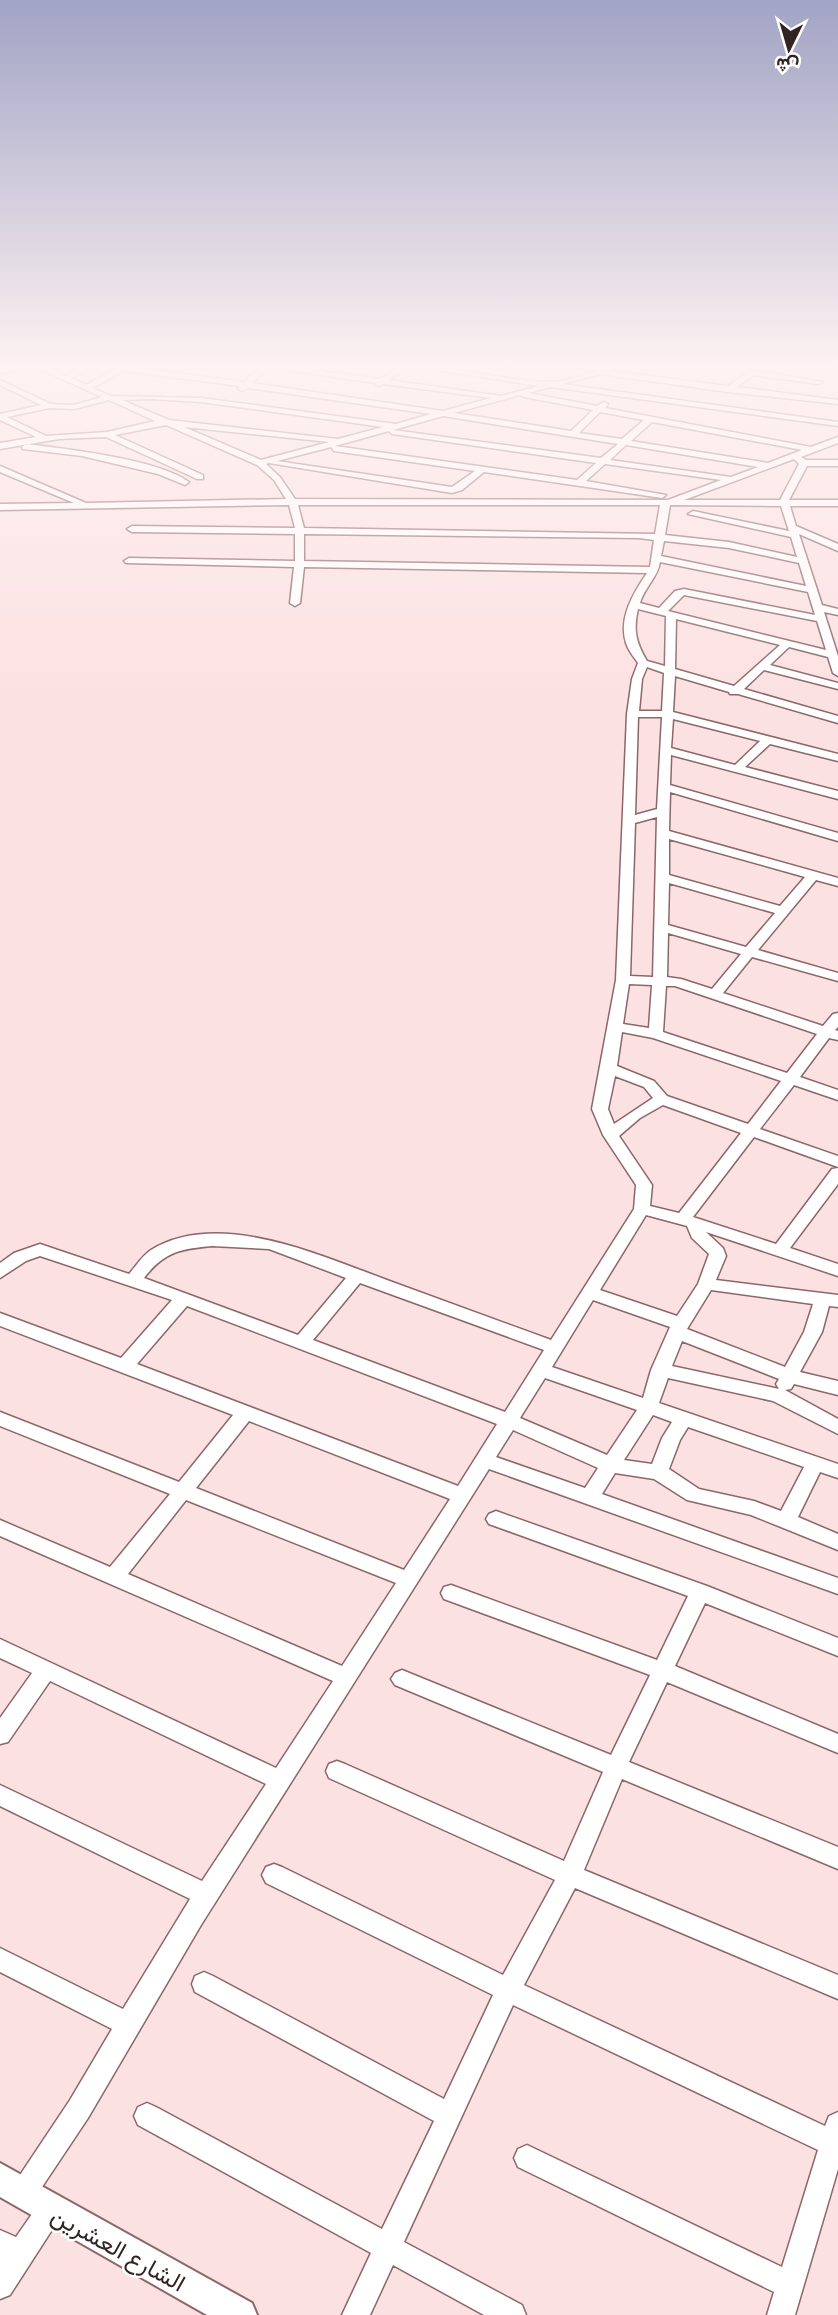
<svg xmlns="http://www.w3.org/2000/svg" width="838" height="2315" font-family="'Exo 2',Vazirmatn,sans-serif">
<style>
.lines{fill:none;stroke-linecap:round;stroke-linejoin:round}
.minor-casing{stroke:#8c6668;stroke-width:3}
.tertiary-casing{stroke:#8c6668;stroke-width:4}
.minor{fill:#fff;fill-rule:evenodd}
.tertiary{fill:#fff;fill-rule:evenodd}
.labels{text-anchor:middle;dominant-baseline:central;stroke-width:5;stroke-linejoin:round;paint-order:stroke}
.near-street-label{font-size:24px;fill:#332424;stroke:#fff}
</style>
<rect width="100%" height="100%" fill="#fce1e2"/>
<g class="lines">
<defs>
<path id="minor" d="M28 368 0 373V369Z
M37 368H48L65 376 79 368H89L72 378 86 385 116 368H139L244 382 259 368H267L252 383 443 411 491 398 383 384 378 386 375 383 275 368H297L380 379 397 368H406L389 380 501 396 539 386 424 368C466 368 507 381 548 382 571 383 593 368 617 368L611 371 728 386 751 370 823 382 819 384 753 375 737 387 838 400V404L728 392 600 374 562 384 838 422V426L551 387 528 393 597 406 604 402 608 404 605 408 811 447 838 437V443L801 457 806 460H838V466H807L789 500H838V506H790L796 526 838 544V551L799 534 822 605 838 609V615L824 612 838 656V676L833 673 828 657 789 647 770 665 838 683V689L764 670 744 689 838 716V723L738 694H730L729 692 675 676 673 712 838 754V761L770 744 745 767 838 791V799L671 755 670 785 838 833V841L670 792 669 831 838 878V886L816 880 758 950 838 973V981L752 957 723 993 823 1026 833 1014 838 1013V1027L835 1030 838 1031V1040L829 1038 800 1077 838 1090V1100L794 1085 760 1129 838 1156V1167L754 1137 693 1217 776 1244 832 1169 838 1168V1184L790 1248 838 1264V1276L706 1232 723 1248 726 1256 716 1280 838 1295V1307L829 1306 822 1332 800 1372 838 1381V1395L794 1384 791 1389 785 1390 838 1419V1434L773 1401 668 1378 659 1403 838 1464V1478L820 1472 798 1517 838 1534V1550L751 1515 687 1500 654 1479 615 1473 602 1494 838 1578V1594L489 1469 201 1925 88 2118 32 2202 23 2206 14 2202 10 2193 14 2184 70 2100 112 2029 0 1972V1948L123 2009 190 1899 0 1806V1785L202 1881 266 1784 50 1681 8 1742 0 1744V1718L32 1673 0 1658V1639L276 1768 333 1681 0 1536V1520L110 1567 170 1494 0 1426V1412L179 1482 233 1415 0 1326V1313L121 1358 172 1300 40 1256 26 1261 0 1278V1263L14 1253 40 1244 129 1274C136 1266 142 1256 151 1250 221 1207 328 1259 395 1283 447 1302 499 1321 551 1340L634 1209 636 1185 603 1135 592 1109 616 980 627 714 632 679 638 663C634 657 628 650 626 643 618 618 634 592 647 573L304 567 300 603 295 606 290 603 294 567 126 563 124 561 129 558 295 561V534L132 532 127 529 132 526 295 528 289 505 0 510V504L74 503 0 472V466L86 503 286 499 274 480 257 465 166 425 115 435 203 475V479H197L106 437 59 439 0 449V443L36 437 0 420V414L41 405 0 385V380L51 404 74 405 102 397ZM123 371 240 386 238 389 242 391 248 388 431 414 396 424 201 398 111 396 93 388ZM520 395 524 397 593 410 571 431 454 413ZM151 399 201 402 383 427 338 439 169 420 122 400ZM109 400 155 421 107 432 46 436 7 417 49 408 74 409ZM600 412 644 420 622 439 579 433ZM443 416 618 444 601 458 393 430ZM652 422 802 450 768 463 631 441ZM184 427 329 442 261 460ZM389 431 392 434 596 463 577 480 335 446ZM626 445 758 467 731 477 610 460ZM331 447 334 451 475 471 452 487 277 461ZM794 459 799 464 780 500H684ZM269 463 452 493 462 490 484 472 662 498 666 495 586 481 605 464 721 480 668 500 295 499 280 477 266 464ZM298 505H660L655 534 304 528ZM670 505 781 506 789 531 693 511 688 514 791 537 797 557 729 542 665 535ZM304 534 639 538 654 540 650 567 304 561ZM664 541 729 548 799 563 806 586 661 556ZM660 562 808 592 815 615 684 589 675 591 659 608 640 603C644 588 658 577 660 562ZM684 595 817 621 826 650 668 611ZM638 609 666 616 665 666 647 661C636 643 633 630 638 609ZM676 619 780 645 734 686 675 669ZM647 667 664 673 662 711H639L642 679ZM638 717H662L657 809 635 815ZM673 719 760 741 735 765 671 748ZM657 817 653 977 630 976 635 823ZM669 839 805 877 780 906 669 875ZM669 883 775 913 746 947 668 925ZM668 933 741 954 712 989 681 979 667 977ZM629 984 652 985 649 1028 623 1024ZM666 986H675L817 1034 787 1073 663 1032ZM622 1032 653 1038 781 1081 748 1124 667 1096 654 1081 617 1066ZM615 1076 644 1087 653 1098 614 1124 608 1109ZM663 1105 741 1133 679 1213 650 1206 652 1185 619 1136 640 1118ZM646 1215 687 1226 692 1238 709 1254 698 1284 677 1316 600 1290ZM212 1246 269 1249 346 1278 298 1335 144 1278C164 1252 180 1249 212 1246ZM360 1283 544 1350 505 1412 313 1340ZM711 1290 813 1304 804 1332 785 1367 687 1329ZM593 1300 670 1327 651 1370 643 1398 552 1367ZM187 1306 497 1424 458 1486 137 1364ZM682 1341 779 1379 776 1384 779 1389 672 1366ZM545 1378 637 1410 607 1455 520 1418ZM653 1415 672 1422 662 1438 652 1464 624 1460ZM249 1421 450 1499 404 1570 196 1488ZM688 1427 804 1467 781 1511 754 1501 699 1489 669 1469 680 1440ZM513 1430 598 1468 585 1488 496 1457ZM186 1500 396 1583 342 1666 128 1574Z
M26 444C66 449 158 459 189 482L185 485 158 474 82 456 23 449 22 447Z
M496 1511 707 1586 838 1638V1656L705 1603 675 1666 838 1734V1753L667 1682 629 1762 838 1847V1869L622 1779 584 1870 838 1975V1999L575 1888 524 1985 825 2126 829 2116 838 2112V2169L795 2315H767L774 2292 518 2167 514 2158 518 2149 527 2145 782 2267 818 2150 513 2005 404 2242 522 2305 526 2315H484L393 2265 370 2315H342L371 2253 138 2125 134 2116 138 2107 147 2103 156 2107 382 2229 434 2121 195 1992 192 1984 195 1976 204 1972 213 1976 444 2099 493 1995 266 1883 262 1875 266 1867 274 1864 282 1867 503 1975 555 1880 329 1778 326 1771 329 1764 337 1761 345 1764 564 1861 603 1772 395 1685 391 1679 395 1673 402 1670 611 1755 650 1675 444 1599 441 1593 444 1587 451 1585 657 1660 688 1596 489 1524 486 1519 489 1514Z
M50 2197 59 2201 63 2210 59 2219 10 2295 0 2299V2230L16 2237 41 2201Z"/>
<path id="tertiary" d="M0 2163 252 2303 257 2315H207L0 2197Z"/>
</defs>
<use href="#minor" class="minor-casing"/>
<use href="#tertiary" class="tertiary-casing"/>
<use href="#minor" class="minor"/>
<use href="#tertiary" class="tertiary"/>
</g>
<linearGradient id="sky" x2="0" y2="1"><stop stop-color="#a2a4c5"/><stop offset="0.53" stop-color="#fef2f2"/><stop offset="1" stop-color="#fef2f2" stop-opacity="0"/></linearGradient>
<rect width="838" height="692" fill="url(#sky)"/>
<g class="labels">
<g class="near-street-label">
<text transform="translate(119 2248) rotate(29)">الشارع العشرين</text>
</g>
</g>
<g transform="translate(789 49) rotate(185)" stroke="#ffffff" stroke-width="5" paint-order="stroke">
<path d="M0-5L12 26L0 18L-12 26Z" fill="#332424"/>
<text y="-10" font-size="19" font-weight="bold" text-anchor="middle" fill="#332424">ش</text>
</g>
</svg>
